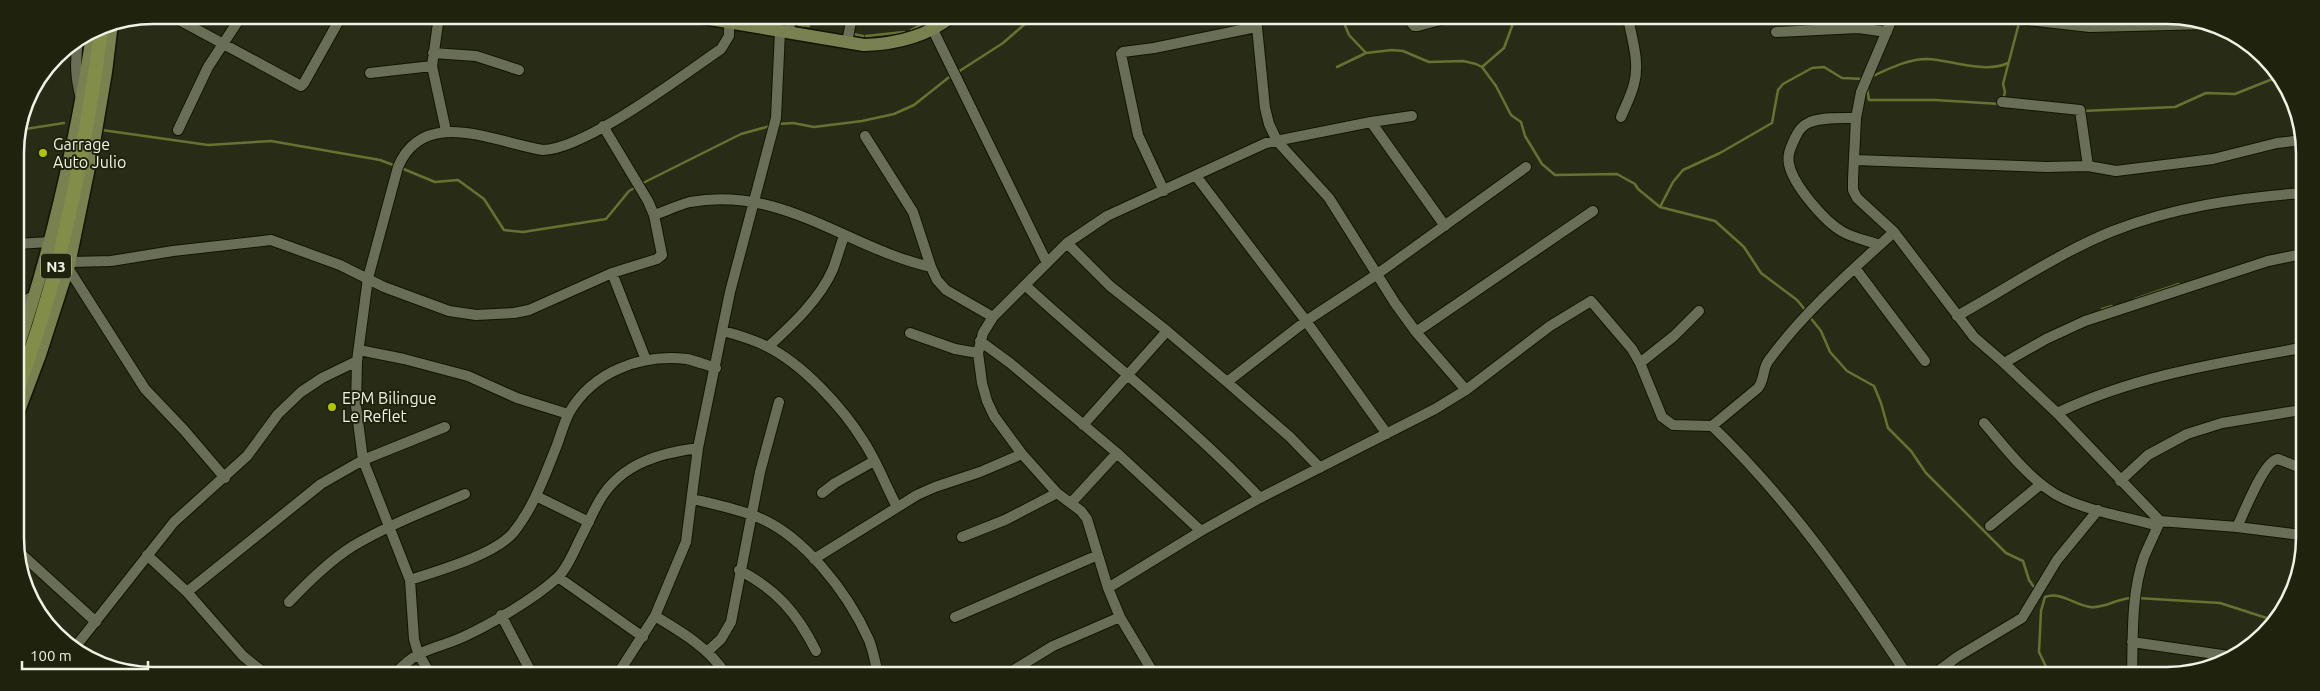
<svg xmlns="http://www.w3.org/2000/svg" width="2320" height="691" font-family="Ubuntu,sans-serif">
<style>
.lines{fill:none;stroke-linecap:round;stroke-linejoin:round}
.stream{stroke:#677131;stroke-width:2.5}
.minor-casing{stroke:#111502;stroke-width:12}
.major-casing{stroke:#111502;stroke-width:15}
.highway-casing{stroke:#111502;stroke-width:16}
.minor{stroke:#696e56;stroke-width:10}
.major{stroke:#78814f;stroke-width:12}
.highway{stroke:#828d4a;stroke-width:14}
.poi-dot{fill:#b0c500;stroke:#1f230d;stroke-width:2}
.labels{text-anchor:middle;dominant-baseline:central;stroke-width:4;stroke-linejoin:round;paint-order:stroke}
.shield{fill:#1f230d;stroke:#b1b4a4;stroke-width:1}
.shield-label{font-size:15px;font-weight:bold;fill:#eff2e4}
.poi-label{font-size:16px;fill:#eff2e4;stroke:#1f230d;text-anchor:start}
.rim{fill:none;stroke:#eff2e4;stroke-width:2.5}
</style>
<rect width="100%" height="100%" fill="#282c16"/>
<g class="lines">
<path class="stream" d="M1342 18 1349 35 1366 53
M772 20 785 22
M796 24 797 16
M799 25 809 26
M911 30 936 17
M853 34 863 36
M866 36 904 32
M1337 67 1366 53 1392 50 1403 51 1429 62 1463 61 1476 64 1482 67 1496 86 1511 115 1521 122 1525 136 1542 164 1555 175 1617 174 1635 184 1638 189 1660 207 1715 221 1744 247 1761 273 1797 300 1806 311
M1482 67 1504 48 1515 18
M958 72 1003 43 1033 17
M1871 77C1888 69 1908 59 1927 59 1951 60 1985 74 2008 63
M1867 88 1869 100H1935L2000 104
M2003 100 2005 92 2003 84 2019 23
M2082 111 2175 107 2206 93 2235 94 2275 78
M778 124 793 123 814 127 862 121 894 114 914 105 953 74
M19 130 64 123
M102 130 208 145 271 141 380 160 396 166
M401 168 435 182 458 180 484 199 504 230 523 232 606 219 629 191 636 187
M641 184 741 134 770 126
M1660 207 1673 182 1683 170 1720 153 1772 123 1778 90 1783 84 1812 68 1824 67 1842 78 1864 79
M2135 299 2179 284
M2102 309 2112 306
M1809 316 1821 331 1830 352 1839 362 1847 371 1874 386 1881 403 1888 428 1911 451 1926 473 2006 553 2023 561 2029 580 2036 590
M2045 597C2061 591 2074 605 2090 607 2104 609 2117 598 2132 598
M2045 597 2041 611 2039 652 2050 675
M2137 598 2220 603 2276 621"/>
<defs>
<path id="minor" d="M170 15 301 86 304 83 342 15
M439 16 432 66 446 131
M1256 17 1265 108 1269 124 1277 141 1329 198 1395 303 1416 332 1466 390
M1408 18 1414 26H1418L1448 18
M1892 19 1861 92 1856 118 1853 179V190L1857 198 1894 232 1974 337 2004 363 2057 413 2160 521 2237 527 2301 535
M2018 19 2090 27 2211 24
M933 30 1047 263
M789 32 791 16
M1776 32 1858 28 1887 32
M78 40C75 61 75 78 81 98
M847 42 852 17
M433 53 476 56 519 70
M370 73 432 66
M2274 73V74
M2002 102 2080 110 2088 166
M1621 117C1625 107 1631 96 1634 84 1640 63 1632 39 1628 18
M1856 118C1842 118 1824 117 1810 122 1803 125 1798 131 1795 138 1791 147 1787 154 1789 164 1793 185 1825 222 1843 232 1854 238 1868 241 1880 245
M1371 122 1445 226
M178 130 208 67 242 15
M865 136 913 212 931 267 937 280 946 290 993 317
M1855 160 2047 167 2088 166 2116 171 2213 159 2277 143 2302 140
M1196 176 1306 321 1387 434
M1164 191 1138 135 1121 54 1123 52 1154 48 1256 27
M654 215C666 211 678 205 690 202 782 185 847 248 931 267
M1067 243 1110 286 1167 331 1227 382 1290 437 1320 468
M16 244 50 242
M70 262 111 261 173 251 271 240 340 265 384 287 449 311 476 315 514 313 529 310 612 273 657 259 662 255 654 215 648 201 603 126
M68 268 145 389 184 430 225 478
M1855 268 1925 361
M612 273 646 360
M1025 285C1103 357 1187 421 1260 498
M16 303 33 297
M1957 316C2006 289 2062 251 2113 231 2174 207 2237 198 2302 193
M723 331C738 335 752 339 766 346 803 364 843 408 864 442 877 462 886 486 897 507
M1416 332 1593 211
M910 333 955 349 978 353
M980 341 1010 363 1117 453 1201 531
M768 347C792 325 820 299 833 269 837 258 840 247 844 236
M359 350 404 359 468 376 517 398 568 414
M1640 363 1674 336 1699 311
M2004 363 2046 339 2085 321 2268 261 2302 254
M1227 382 1306 321 1376 275 1526 167
M2057 413C2134 376 2218 363 2301 348
M1984 423C2005 447 2027 477 2055 494 2082 510 2127 517 2158 526
M1083 425 1167 331
M1712 426 1758 388C1765 379 1762 369 1769 360 1804 312 1850 272 1894 232
M2120 481 2148 455 2187 434 2222 423 2301 410
M822 493 835 483 874 461
M536 496 589 522
M693 499C713 504 733 508 752 515 802 532 848 593 869 640 873 650 875 662 878 673
M1071 503 1117 453
M1990 526 2041 484
M2237 527C2244 513 2264 460 2278 459L2301 468
M962 537 1005 520 1057 493
M18 551 96 622
M147 555 187 592 243 656 263 672
M814 559 917 495 935 487 980 472 1022 454
M739 570C777 590 797 613 816 651
M558 577 643 637
M410 580C437 571 494 555 513 533 534 507 545 475 557 445 561 434 564 423 569 413 593 371 641 354 687 359 696 361 706 365 716 368
M1108 588 1201 531 1260 498 1435 409 1466 390 1550 326 1591 301 1632 349 1640 363 1662 417 1673 425 1712 426C1789 500 1849 586 1907 675
M187 592 321 484 363 460 445 427
M289 602C308 582 329 561 353 546 388 525 428 510 465 494
M501 615 531 672
M655 616C680 631 709 648 725 673
M955 617 1098 555
M2132 642 2229 656
M76 646 174 522 247 456 278 414 301 392 322 378 357 361
M707 652 721 639 731 622 760 472 779 402
M397 672C420 647 434 650 463 637 491 624 534 599 557 578 567 569 574 551 580 539 587 526 593 511 601 498 623 463 660 453 698 448
M429 672 418 653 414 639 410 580 363 460 356 406 357 361 368 278 398 167C424 105 496 143 543 150 586 149 683 75 721 49L729 36V16
M619 672 655 616 686 542 698 448 730 292 776 118 780 31
M1009 673 1053 646 1120 617
M1154 674 1120 617 1108 588 1087 519 1081 511 1057 493 1022 454 994 416 987 401 982 383 978 353 983 333 993 317 1067 243 1107 216 1266 143 1371 122 1412 116
M1933 675 1957 657 2022 618 2057 560 2098 510
M2132 676C2133 637 2131 594 2144 557 2149 545 2155 533 2160 521"/>
<path id="major" d="M692 16 864 45C895 44 926 37 951 17
M16 353C52 248 76 140 93 30
M17 416 40 355 69 265 94 143 106 72 112 23"/>
<path id="highway" d="M17 390C62 272 85 149 102 25"/>
</defs>
<use href="#minor" class="minor-casing"/>
<use href="#major" class="major-casing"/>
<use href="#highway" class="highway-casing"/>
<use href="#minor" class="minor"/>
<use href="#major" class="major"/>
<use href="#highway" class="highway"/>
</g>
<g class="poi-dot">
<circle cx="43" cy="153" r="5"/>
<circle cx="332" cy="407" r="5"/>
</g>
<g class="labels">
<rect class="shield" x="41" y="253.5" width="30" height="25" rx="4"/>
<g class="shield-label">
<text x="56" y="266">N3</text>
</g>
<g class="poi-label">
<text x="53" y="144">Garrage<tspan x="53" dy="18">Auto Julio</tspan></text>
<text x="342" y="398">EPM Bilingue<tspan x="342" dy="18">Le Reflet</tspan></text>
</g>
</g>
<path d="M0 0H2320V691H0ZM153 24H2167A129 129 0 0 1 2296 153V538A129 129 0 0 1 2167 667H153A129 129 0 0 1 24 538V153A129 129 0 0 1 153 24Z" fill="#1f230d" fill-rule="evenodd"/>
<path class="rim" d="M153 24H2167A129 129 0 0 1 2296 153V538A129 129 0 0 1 2167 667H153A129 129 0 0 1 24 538V153A129 129 0 0 1 153 24Z"/>
<path d="M22 661v8h126v-8" fill="none" stroke="#eff2e4" stroke-width="2.5"/>
<text x="30" y="661" font-size="15" fill="#eff2e4" stroke="#1f230d" stroke-width="4" paint-order="stroke">100 m</text>
</svg>
